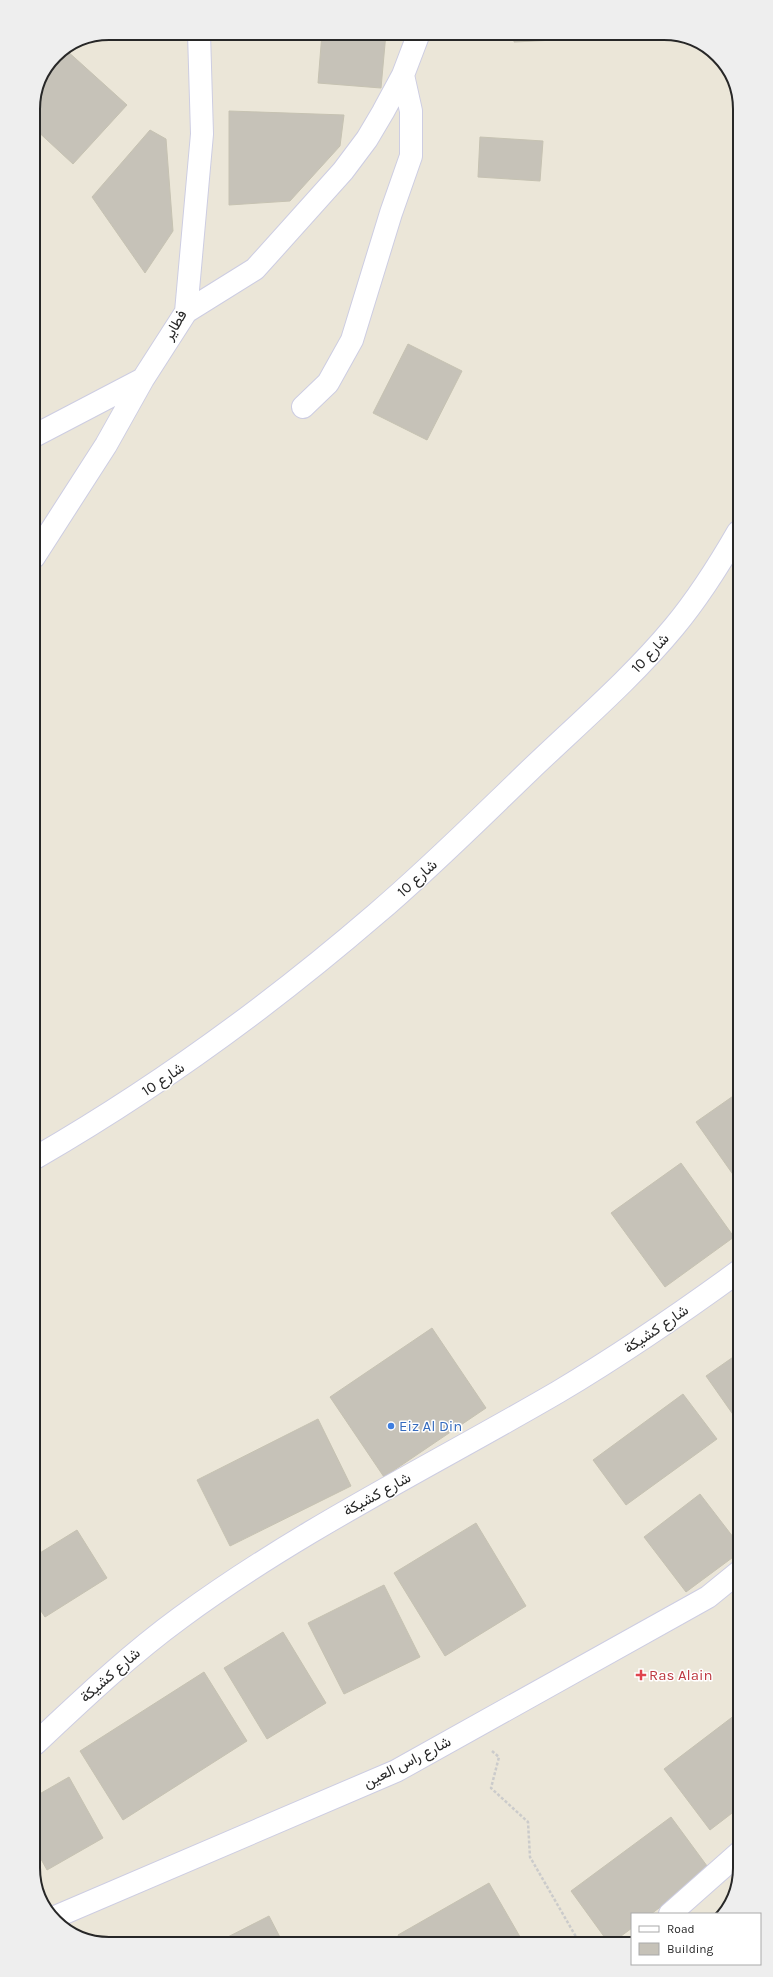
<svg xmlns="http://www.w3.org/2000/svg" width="773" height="1977" font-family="Karla,Vazirmatn,sans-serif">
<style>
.building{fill:#c6c2b8;stroke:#c6c2b2}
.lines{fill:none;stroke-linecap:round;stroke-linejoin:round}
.street-casing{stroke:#cdcde2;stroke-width:24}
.path{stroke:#cbcbcb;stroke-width:2.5;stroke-dasharray:3 2;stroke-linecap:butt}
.street{stroke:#fff;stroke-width:22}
.shop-dot{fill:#3f7fe0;stroke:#fff;stroke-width:1.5}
.health-dot{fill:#e0444e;stroke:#fff;stroke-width:1.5}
.labels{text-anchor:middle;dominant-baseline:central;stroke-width:3;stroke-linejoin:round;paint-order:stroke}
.street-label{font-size:15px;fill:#272727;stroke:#fff}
.shop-label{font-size:15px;fill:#366cbe;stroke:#fff;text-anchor:start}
.health-label{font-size:15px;fill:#be3a42;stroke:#fff;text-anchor:start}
.rim{fill:none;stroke:#272727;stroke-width:2}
</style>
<rect width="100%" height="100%" fill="#ebe6d8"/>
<path class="building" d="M322 33H386L381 88 318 83Z
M514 33H576V39L514 42Z
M65 49 127 105 73 164 33 127V105L53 61Z
M229 111 344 115 340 146 290 201 229 205Z
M150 130 166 139 173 231 145 273 92 197Z
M480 137 543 141 540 181 478 177Z
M408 344 462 371 427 440 373 413Z
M739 1092V1183L696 1122Z
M681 1163 734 1237 665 1287 611 1213Z
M432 1328 486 1408 384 1477 330 1397Z
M739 1353V1423L706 1376Z
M683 1394 717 1439 626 1505 593 1460Z
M318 1419 351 1486 230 1546 197 1480Z
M700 1494 740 1546V1552L686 1592 644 1537Z
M476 1523 526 1606 445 1656 394 1573Z
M77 1530 107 1578 45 1617 35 1602V1556Z
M384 1585 420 1657 344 1694 308 1623Z
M283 1632 326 1703 267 1739 224 1668Z
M204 1672 247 1741 123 1820 80 1751Z
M735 1715 740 1722V1807L710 1830 664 1769Z
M69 1777 103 1838 47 1870 36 1850V1796Z
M671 1817 710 1870 651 1914H632V1928L613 1942H608L571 1891Z
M489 1883 523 1942 402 1943 398 1935Z
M269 1916 283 1943H216Z"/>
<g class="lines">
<defs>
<path id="street" d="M186 312 255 269 343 171 367 139 383 112 403 75 419 33
M303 407 328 383 352 340 391 213 411 156V111L403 75
M34 436 143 379
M34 557 106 445 143 379 186 312 202 134 199 33
M35 1158C158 1087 268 1007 376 914 429 869 479 819 529 771 578 724 631 679 674 627 699 597 719 565 738 532
M35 1744C82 1700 128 1656 180 1618 298 1531 431 1466 558 1392 620 1355 680 1314 739 1271
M670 1914 740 1852
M55 1917 396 1771 708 1597 740 1571"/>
</defs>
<use href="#street" class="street-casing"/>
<path class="path" d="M492 1751 499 1757 491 1788 528 1822 530 1857 579 1942"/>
<use href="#street" class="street"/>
</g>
<circle class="shop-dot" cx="391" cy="1426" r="4"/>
<path class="health-dot" d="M639 1669h4v4h4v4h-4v4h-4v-4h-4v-4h4z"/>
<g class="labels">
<g class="street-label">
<text transform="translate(175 325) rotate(-60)">فطاير</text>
<text transform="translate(650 653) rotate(-47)">شارع 10</text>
<text transform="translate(417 878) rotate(-42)">شارع 10</text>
<text transform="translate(163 1079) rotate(-34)">شارع 10</text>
<text transform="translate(656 1329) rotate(-34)">شارع كشيكة</text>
<text transform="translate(377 1494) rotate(-29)">شارع كشيكة</text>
<text transform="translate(110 1675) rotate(-41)">شارع كشيكة</text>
<text transform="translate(407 1762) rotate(-27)">شارع راس العين</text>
</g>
<g class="shop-label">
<text x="399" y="1426">Eiz Al Din</text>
</g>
<g class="health-label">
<text x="649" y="1675">Ras Alain</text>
</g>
</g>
<path d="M0 0H773V1977H0ZM109 40H664A69 69 0 0 1 733 109V1868A69 69 0 0 1 664 1937H109A69 69 0 0 1 40 1868V109A69 69 0 0 1 109 40Z" fill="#eee" fill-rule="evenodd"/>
<path class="rim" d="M109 40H664A69 69 0 0 1 733 109V1868A69 69 0 0 1 664 1937H109A69 69 0 0 1 40 1868V109A69 69 0 0 1 109 40Z"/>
<rect x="631" y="1913" width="130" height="52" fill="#ffffff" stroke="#a9a9a9"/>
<rect x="639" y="1926" width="20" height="6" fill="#ffffff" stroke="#a9a9a9"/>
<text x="667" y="1933" font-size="12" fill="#272727">Road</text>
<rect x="639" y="1943" width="20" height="12" fill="#c6c2b8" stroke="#a9a9a9"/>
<text x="667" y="1953" font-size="12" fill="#272727">Building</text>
</svg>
